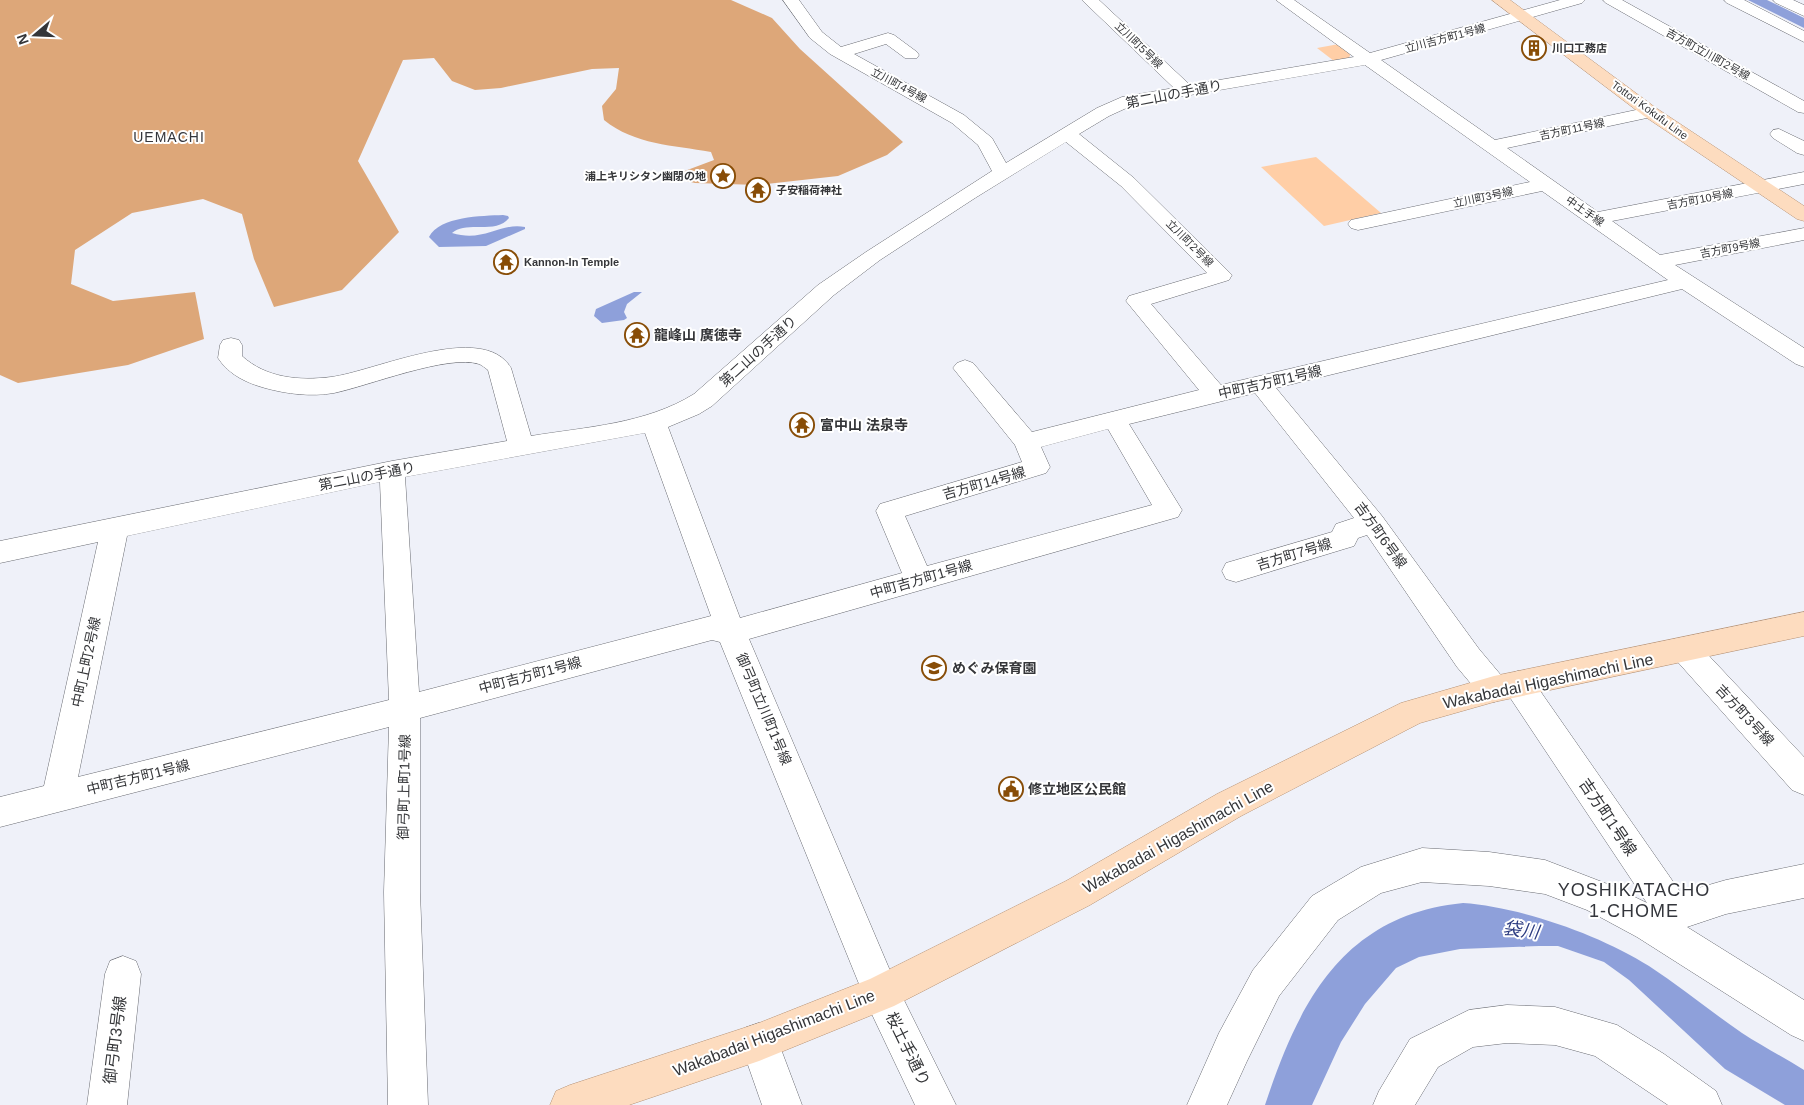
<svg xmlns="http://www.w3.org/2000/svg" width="1804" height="1105" font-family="Arial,'Noto Sans JP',sans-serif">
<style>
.green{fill:#ffcea6}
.forest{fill:#dda779}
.water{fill:#8ea0da}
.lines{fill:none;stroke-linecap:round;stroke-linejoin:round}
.minor-casing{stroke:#696b72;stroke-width:1}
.major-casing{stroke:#b69275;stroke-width:1}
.minor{fill:#fff;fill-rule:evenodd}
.major{fill:#fddcbf;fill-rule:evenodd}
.labels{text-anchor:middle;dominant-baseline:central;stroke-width:4;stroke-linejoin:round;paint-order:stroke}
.far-street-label{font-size:11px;fill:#353639;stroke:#fff}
.far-poi-label{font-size:11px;font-weight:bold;fill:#353639;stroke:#fff;text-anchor:start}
.street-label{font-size:14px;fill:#353639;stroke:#fff}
.far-quarter-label{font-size:14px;letter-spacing:1px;fill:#34363c;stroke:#fff}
.poi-label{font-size:14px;font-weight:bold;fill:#353639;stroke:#fff;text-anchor:start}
.near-street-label{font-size:16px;fill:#353639;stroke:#fff}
.near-neighbourhood-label{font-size:18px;letter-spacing:1px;fill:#34363c;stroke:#fff}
.near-water-label{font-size:18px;font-style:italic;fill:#2b3b80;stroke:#fff}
</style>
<rect width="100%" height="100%" fill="#eff1f9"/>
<path class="green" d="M1339 44 1351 53 1349 58 1334 61 1317 48Z
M1316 157 1381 213 1324 226 1261 167Z"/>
<path class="forest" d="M0 0H731L772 18 800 49 903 142 887 155 838 176 758 185 695 183 678 179 682 172 714 160 711 152C673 145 635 145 604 120L602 106 616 89 619 68 592 69 501 88 475 90 452 81 434 58 403 60 358 161 399 232 342 290 274 307 254 259 242 214 203 199 132 213 75 250 71 284 113 301 195 292 204 339 128 365 18 383 0 375Z"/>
<path class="water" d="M1748 0H1767L1804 18V28Z
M503 215 508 216 509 218C496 235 466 220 452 233 484 243 500 222 525 227V229L486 246 439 247 429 237C440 216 482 216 503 215Z
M634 292H642L627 304 624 312 627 318 624 320 602 323 594 316 596 309Z
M1463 903C1521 907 1600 935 1649 966 1681 987 1710 1011 1742 1033 1762 1046 1783 1057 1804 1070V1105H1785L1725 1069 1629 980 1604 962 1558 946H1539L1460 949 1419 957 1396 968 1365 1004 1341 1042 1312 1105H1265C1299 1002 1343 915 1463 903Z"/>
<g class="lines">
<defs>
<path id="minor" d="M783 0H799L822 32 841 47 888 33 894 35 917 52 919 55 917 58H905L886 44 854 54 964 115 992 138 1006 163 1097 108 1122 97 1174 88 1082 0H1099L1190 85 1354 57 1276 0H1294L1370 53 1560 0H1585L1582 3 1381 60 1495 140 1650 107 1656 108 1659 112 1656 116 1507 148 1598 212 1804 172V184L1612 221 1660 255 1804 228V240L1675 265 1804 348V367L1796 364 1682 289 1276 388 1382 516 1479 649 1505 680 1507 675 1518 671 1529 675 1681 893 1726 880 1804 864V898L1726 914 1687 927 1804 1000V1041L1791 1035 1637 937 1587 910 1545 894 1489 886 1422 882 1381 893 1338 920 1279 996 1247 1061 1227 1105H1187L1219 1033 1253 970 1312 896 1361 867 1422 848 1489 852 1545 860 1610 885 1647 903 1507 693 1505 698 1494 702 1483 698 1457 667 1367 535 1358 538 1354 546 1344 549 1236 582 1226 579 1222 571 1226 563 1332 532 1336 524 1354 518 1255 393 1129 424 1182 510 1178 517 749 639 894 980 956 1105H915L868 1006 720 642 712 640 420 718V892L428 1105H388L384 892 389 727 0 827V797L44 786 98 542 0 563V541L392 461 507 441 488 370C485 368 482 365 479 364 448 354 368 386 334 393 311 397 287 394 265 388 247 383 229 375 218 358L220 345 223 340 231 338 239 340 242 345V356C266 378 299 381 331 377 373 372 483 320 511 368L531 436C586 427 646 424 694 394L818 285 866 252 992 171 978 145 952 123 830 54 810 38ZM1365 65 1530 182 1351 220 1348 224 1351 228 1358 230 1542 191 1668 280 1221 385 1151 304 1229 280 1232 275 1134 178 1079 134 1109 116 1133 105ZM1066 142 1121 186 1207 273 1129 296 1126 301 1199 390 1032 432 973 363 965 360 957 363 953 368 957 373 1015 445 1022 462 880 504 876 511 902 573 740 618 668 427 699 414 712 406 834 295 880 260 975 198ZM1108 429 1152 505 927 566 905 516 1046 473 1050 467 1041 447ZM645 433 711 616 419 692 405 477ZM380 482 389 700 78 777 127 536Z
M1603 0H1622L1804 101V113L1798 112 1606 3Z
M1724 0H1744L1804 31V42L1727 3Z
M1773 0H1793L1804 5V16L1776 3Z
M1779 129 1804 141V155L1797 153 1773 138 1770 134 1773 130Z
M1686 639 1696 642 1804 757V795L1792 790 1676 660 1671 651 1676 642Z
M123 956 136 961 141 974 127 1105H87L105 974 110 961Z
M1507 1005 1555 1007 1617 1025 1664 1054 1716 1091 1722 1105H1668L1595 1056 1555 1045 1507 1043 1473 1047 1438 1067 1415 1105H1373L1379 1091 1410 1039 1469 1010Z
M759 1023 773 1028 802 1105H762L740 1042 745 1028Z"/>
<path id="major" d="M1492 0H1510L1656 108 1804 206V221L1797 219 1644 116Z
M1804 612V636L1494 702 1420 723 1241 816 1090 905 894 1006 759 1061 629 1105H550L556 1091 570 1085 759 1023 870 979 1066 881 1217 794 1401 703 1494 676Z"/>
</defs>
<use href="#minor" class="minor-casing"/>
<use href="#major" class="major-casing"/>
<use href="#minor" class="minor"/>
<use href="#major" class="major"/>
</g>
<defs>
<symbol id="building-ring" viewBox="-11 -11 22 22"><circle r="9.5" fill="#fff" stroke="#884d07" stroke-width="1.5"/><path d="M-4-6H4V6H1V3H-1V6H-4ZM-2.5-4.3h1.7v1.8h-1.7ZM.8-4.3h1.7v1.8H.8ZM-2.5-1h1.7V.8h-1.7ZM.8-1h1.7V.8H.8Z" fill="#884d07"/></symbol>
<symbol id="sight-ring" viewBox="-11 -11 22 22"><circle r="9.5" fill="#fff" stroke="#884d07" stroke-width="1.5"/><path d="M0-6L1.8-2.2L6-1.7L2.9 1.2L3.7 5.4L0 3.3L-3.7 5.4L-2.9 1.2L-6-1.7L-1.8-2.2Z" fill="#884d07"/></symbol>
<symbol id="temple-ring" viewBox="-11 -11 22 22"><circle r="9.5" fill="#fff" stroke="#884d07" stroke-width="1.5"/><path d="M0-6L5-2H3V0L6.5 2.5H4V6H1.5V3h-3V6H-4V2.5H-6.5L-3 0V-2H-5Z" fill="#884d07"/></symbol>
<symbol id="school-ring" viewBox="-11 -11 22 22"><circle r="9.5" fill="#fff" stroke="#884d07" stroke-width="1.5"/><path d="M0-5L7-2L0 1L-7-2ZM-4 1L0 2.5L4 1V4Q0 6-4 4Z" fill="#884d07"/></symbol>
<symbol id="civic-ring" viewBox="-11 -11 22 22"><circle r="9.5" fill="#fff" stroke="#884d07" stroke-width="1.5"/><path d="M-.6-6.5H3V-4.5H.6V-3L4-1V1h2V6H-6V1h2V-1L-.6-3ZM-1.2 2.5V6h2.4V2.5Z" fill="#884d07"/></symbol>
</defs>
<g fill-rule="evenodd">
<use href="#building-ring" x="1520" y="34" width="28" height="28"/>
<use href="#sight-ring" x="709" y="162" width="28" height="28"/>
<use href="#temple-ring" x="744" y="176" width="28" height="28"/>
<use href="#temple-ring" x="492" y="248" width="28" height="28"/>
<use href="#temple-ring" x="623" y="321" width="28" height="28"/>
<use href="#temple-ring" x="788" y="411" width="28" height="28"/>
<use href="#school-ring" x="920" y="654" width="28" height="28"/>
<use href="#civic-ring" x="997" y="775" width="28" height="28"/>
</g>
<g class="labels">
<g class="far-street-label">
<text transform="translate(1445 38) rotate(-15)">立川吉方町1号線</text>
<text transform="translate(1139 45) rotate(44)">立川町5号線</text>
<text transform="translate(1708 54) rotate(29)">吉方町立川町2号線</text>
<text transform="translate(899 85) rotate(28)">立川町4号線</text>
<text transform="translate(1650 110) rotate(36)">Tottori Kokufu Line</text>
<text transform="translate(1572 129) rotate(-12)">吉方町11号線</text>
<text transform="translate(1483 197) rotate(-12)">立川町3号線</text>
<text transform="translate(1700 199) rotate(-11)">吉方町10号線</text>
<text transform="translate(1585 211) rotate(35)">中土手線</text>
<text transform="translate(1190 243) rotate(45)">立川町2号線</text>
<text transform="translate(1730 248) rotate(-11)">吉方町9号線</text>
</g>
<g class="far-poi-label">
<text x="1552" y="48">川口工務店</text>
<text x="706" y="176" text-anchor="end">浦上キリシタン幽閉の地</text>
<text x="776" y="190">子安稲荷神社</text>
<text x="524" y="262">Kannon-In Temple</text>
</g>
<g class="street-label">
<text transform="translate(1174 94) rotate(-11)">第二山の手通り</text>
<text transform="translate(758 351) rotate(-42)">第二山の手通り</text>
<text transform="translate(1270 382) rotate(-13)">中町吉方町1号線</text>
<text transform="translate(367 476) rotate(-11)">第二山の手通り</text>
<text transform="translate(984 483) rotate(-16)">吉方町14号線</text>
<text transform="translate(1381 535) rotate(54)">吉方町6号線</text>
<text transform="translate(1294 554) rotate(-17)">吉方町7号線</text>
<text transform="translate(921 579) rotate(-16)">中町吉方町1号線</text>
<text transform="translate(86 662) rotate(-78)">中町上町2号線</text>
<text transform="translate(530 675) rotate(-15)">中町吉方町1号線</text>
<text transform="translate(764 709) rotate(67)">御弓町立川町1号線</text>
<text transform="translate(1745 715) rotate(47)">吉方町3号線</text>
<text transform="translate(138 777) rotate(-14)">中町吉方町1号線</text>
<text transform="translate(404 787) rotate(-89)">御弓町上町1号線</text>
</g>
<g class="far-quarter-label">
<text x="169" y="137">UEMACHI</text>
</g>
<g class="poi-label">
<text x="654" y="335">龍峰山 廣徳寺</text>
<text x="820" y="425">富中山 法泉寺</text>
<text x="952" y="668">めぐみ保育園</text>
<text x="1028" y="789">修立地区公民館</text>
</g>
<g class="near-street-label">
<text transform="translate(1548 681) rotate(-12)">Wakabadai Higashimachi Line</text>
<text transform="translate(1608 817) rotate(56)">吉方町1号線</text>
<text transform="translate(1178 837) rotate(-29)">Wakabadai Higashimachi Line</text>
<text transform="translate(774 1033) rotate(-21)">Wakabadai Higashimachi Line</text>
<text transform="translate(115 1040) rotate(-83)">御弓町3号線</text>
<text transform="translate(908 1049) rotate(64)">桜土手通り</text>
</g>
<g class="near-neighbourhood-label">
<text x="1634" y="890">YOSHIKATACHO<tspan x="1634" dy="21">1-CHOME</tspan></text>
</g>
<g class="near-water-label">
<text transform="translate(1521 930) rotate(8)">袋川</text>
</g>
</g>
<g transform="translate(35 35) rotate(251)" stroke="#ffffff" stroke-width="4" paint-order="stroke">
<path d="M0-4L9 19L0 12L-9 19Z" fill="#353639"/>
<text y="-8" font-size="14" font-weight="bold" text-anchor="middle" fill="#353639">N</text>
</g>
</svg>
